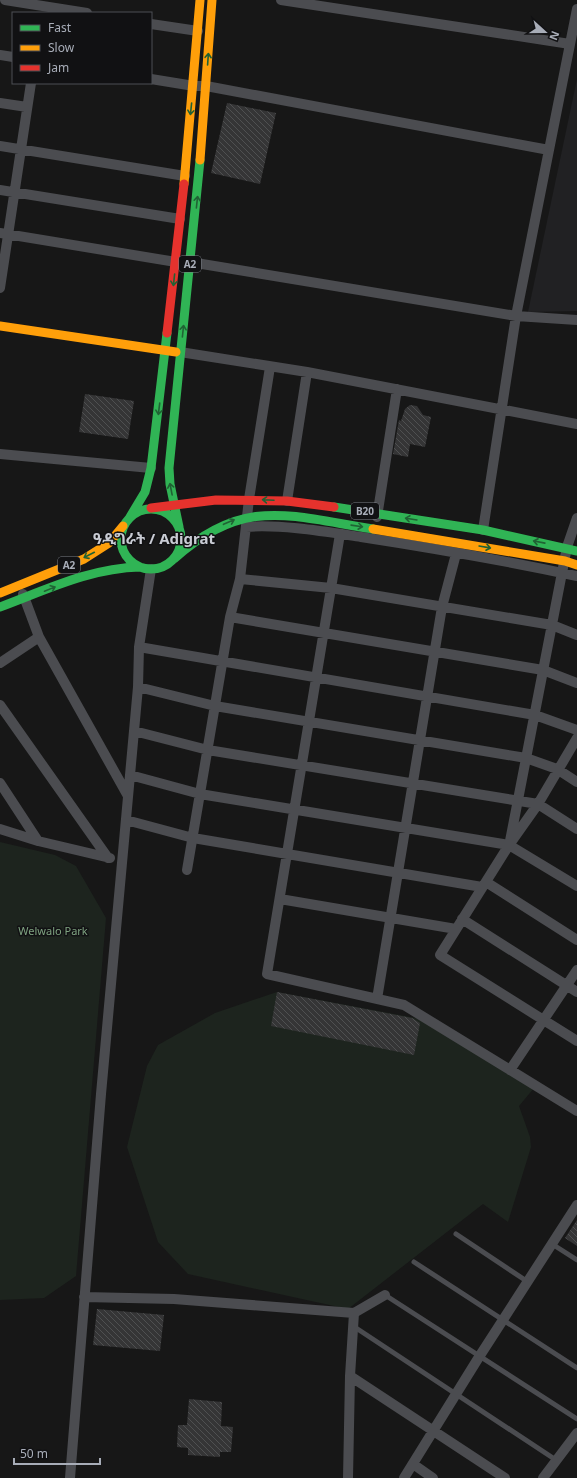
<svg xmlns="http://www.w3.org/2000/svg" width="577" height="1478" font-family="'Noto Sans','Noto Sans Ethiopic',sans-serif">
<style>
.built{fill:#212123}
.green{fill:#1d241e}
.building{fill:url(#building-back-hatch)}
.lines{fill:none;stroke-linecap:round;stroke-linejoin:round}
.lane{stroke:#4b4c50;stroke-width:5}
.street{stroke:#4b4c50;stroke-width:10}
.fast{stroke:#30b455;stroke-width:9}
.slow{stroke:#ff9f0a;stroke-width:9}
.jam{stroke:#e5322d;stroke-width:9}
.oneway{stroke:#206234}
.labels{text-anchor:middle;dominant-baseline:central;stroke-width:3;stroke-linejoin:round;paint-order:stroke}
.shield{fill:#111113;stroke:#7b7e86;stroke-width:1}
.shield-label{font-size:10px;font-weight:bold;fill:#a8adb8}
.park-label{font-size:11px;fill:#7fa381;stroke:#111113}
.district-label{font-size:15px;font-weight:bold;fill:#c9ccd4;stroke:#111113}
</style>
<defs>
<pattern id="building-back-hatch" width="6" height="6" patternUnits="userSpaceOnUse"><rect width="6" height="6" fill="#353536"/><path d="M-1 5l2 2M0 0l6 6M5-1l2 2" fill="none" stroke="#4f5051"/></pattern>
</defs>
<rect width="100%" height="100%" fill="#171717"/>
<path class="built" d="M577 79V311L528 312Z"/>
<path class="green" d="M0 842 55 855 76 866 106 918 76 1276 44 1298 0 1300Z
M277 992 421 1019 534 1088 519 1106 530 1137 531 1147 508 1222 483 1204 348 1309 188 1274 158 1242 127 1147 147 1066 158 1045 215 1013Z"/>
<path class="building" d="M227 103 276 113 260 184 211 173Z
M85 394 134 401 128 439 79 432Z
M410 405 417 406 423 415 431 417 425 447 410 444 408 457 393 454 399 420 401 421 405 409Z
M277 992 412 1018 420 1023 414 1055 271 1026Z
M577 1220V1246L565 1238Z
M97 1309 164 1315 160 1351 93 1345Z
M189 1399 222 1402 221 1426 233 1427 231 1452H220V1457L188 1455V1448L177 1447 178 1425H187Z"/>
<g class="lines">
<path class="lane" d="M456 1234 528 1282
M552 1244 577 1260
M414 1262 577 1368
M385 1295 577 1419
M353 1326 556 1460"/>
<path class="street" d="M5 0 87 13
M281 0 570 44
M151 24 198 31
M0 55 13 57
M151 79 194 86H206L549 150
M0 103 27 107
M0 146 185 176
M0 190 180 219
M0 233 176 262H190L516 316 577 320
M0 288 31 83
M180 352 307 372 577 424
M0 454 151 468
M287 501 307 372
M377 517 397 389
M246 527C280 524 327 532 361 537 433 548 506 561 577 576
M483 530 516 316 577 9
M340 534 267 974 404 1005 577 1111
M240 579 331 588 552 625 577 635
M23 594 39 637 128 796
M230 617 543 670 577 683
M139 647 535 715 577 730
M0 663 39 637
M138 687 215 706 526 758 557 769 577 782
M0 705 108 858
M134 731 208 750 538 804 577 829
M577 738 538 804 509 845 440 955 577 1041
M130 775 200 794 509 845 577 886
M0 783 38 841
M126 820 193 838 482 887
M0 829 38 841 110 858
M510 841 567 547 577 518
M187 870 230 617 240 579 249 499 270 367
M486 882 577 940
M280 899 456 929
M462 919 577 992
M377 999 442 607 456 554
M510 1070 577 970
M84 1297 174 1299 354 1313 350 1376 348 1478
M354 1313 385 1295
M350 1376 505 1478
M413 1464 433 1478
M70 1478 101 1094 138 687 139 647 151 569
M404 1478 479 1357 577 1205
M543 1478 577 1433"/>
<path class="fast" d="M334 507 483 530 577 551
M121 539a30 30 0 1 1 60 0a30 30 0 1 1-60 0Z
M130 517 145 492 151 468 167 333
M179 527 170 484 169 468 200 160
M174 559C244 496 289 516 373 529
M0 607C46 590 90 568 140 567"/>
<path class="slow" d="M200 160 212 0
M184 184 200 0
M0 326 176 352
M373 529 565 561 577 565
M0 593 84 559 109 543 123 526"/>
<path class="jam" d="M167 333 184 184
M151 508 216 500 287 501 334 507"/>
</g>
<defs><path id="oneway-shaft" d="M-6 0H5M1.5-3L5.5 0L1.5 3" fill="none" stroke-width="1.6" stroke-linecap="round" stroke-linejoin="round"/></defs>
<g class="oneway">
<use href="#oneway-shaft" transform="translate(208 59) rotate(-86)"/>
<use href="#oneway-shaft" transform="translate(191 109) rotate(96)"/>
<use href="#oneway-shaft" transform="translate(197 202) rotate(-84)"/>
<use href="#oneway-shaft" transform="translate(174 280) rotate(96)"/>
<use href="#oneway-shaft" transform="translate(183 331) rotate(-84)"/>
<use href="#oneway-shaft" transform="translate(159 409) rotate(97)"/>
<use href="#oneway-shaft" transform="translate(171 489) rotate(-101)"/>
<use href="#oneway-shaft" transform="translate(268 500) rotate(-177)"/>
<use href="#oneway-shaft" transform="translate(411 519) rotate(-171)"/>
<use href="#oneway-shaft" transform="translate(229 522) rotate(-23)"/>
<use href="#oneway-shaft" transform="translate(357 526) rotate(8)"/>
<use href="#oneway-shaft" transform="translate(539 542) rotate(-169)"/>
<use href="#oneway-shaft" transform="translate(485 547) rotate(10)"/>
<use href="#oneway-shaft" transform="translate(89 555) rotate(153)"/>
<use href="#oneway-shaft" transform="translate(50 589) rotate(-22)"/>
</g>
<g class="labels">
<g class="shield">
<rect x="179" y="256" width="22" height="16" rx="3"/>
<rect x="351" y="503" width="28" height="16" rx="3"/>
<rect x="58" y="557" width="22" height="16" rx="3"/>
</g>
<g class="shield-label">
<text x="190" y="264">A2</text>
<text x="365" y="511">B20</text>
<text x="69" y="565">A2</text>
</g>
<g class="park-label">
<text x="53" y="930">Welwalo Park</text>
</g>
<g class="district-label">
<text x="154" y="538">ዓዲግራት / Adigrat</text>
</g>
</g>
<rect x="12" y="12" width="140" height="72" fill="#111113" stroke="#4d4f55"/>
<rect x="20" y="25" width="20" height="6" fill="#30b455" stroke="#4d4f55"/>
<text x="48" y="32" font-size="12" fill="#a8adb8">Fast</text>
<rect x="20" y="45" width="20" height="6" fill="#ff9f0a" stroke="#4d4f55"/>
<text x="48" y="52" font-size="12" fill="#a8adb8">Slow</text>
<rect x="20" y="65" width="20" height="6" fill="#e5322d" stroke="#4d4f55"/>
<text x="48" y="72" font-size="12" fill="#a8adb8">Jam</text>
<g transform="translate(545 32) rotate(111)" stroke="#111113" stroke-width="3" paint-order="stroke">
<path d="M0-3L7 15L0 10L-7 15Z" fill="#a8adb8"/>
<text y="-6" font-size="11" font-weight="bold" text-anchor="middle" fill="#a8adb8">N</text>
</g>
<path d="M14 1458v6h86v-6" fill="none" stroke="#a8adb8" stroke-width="2"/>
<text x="20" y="1458" font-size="12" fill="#a8adb8" stroke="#111113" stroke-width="3" paint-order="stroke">50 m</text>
</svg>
